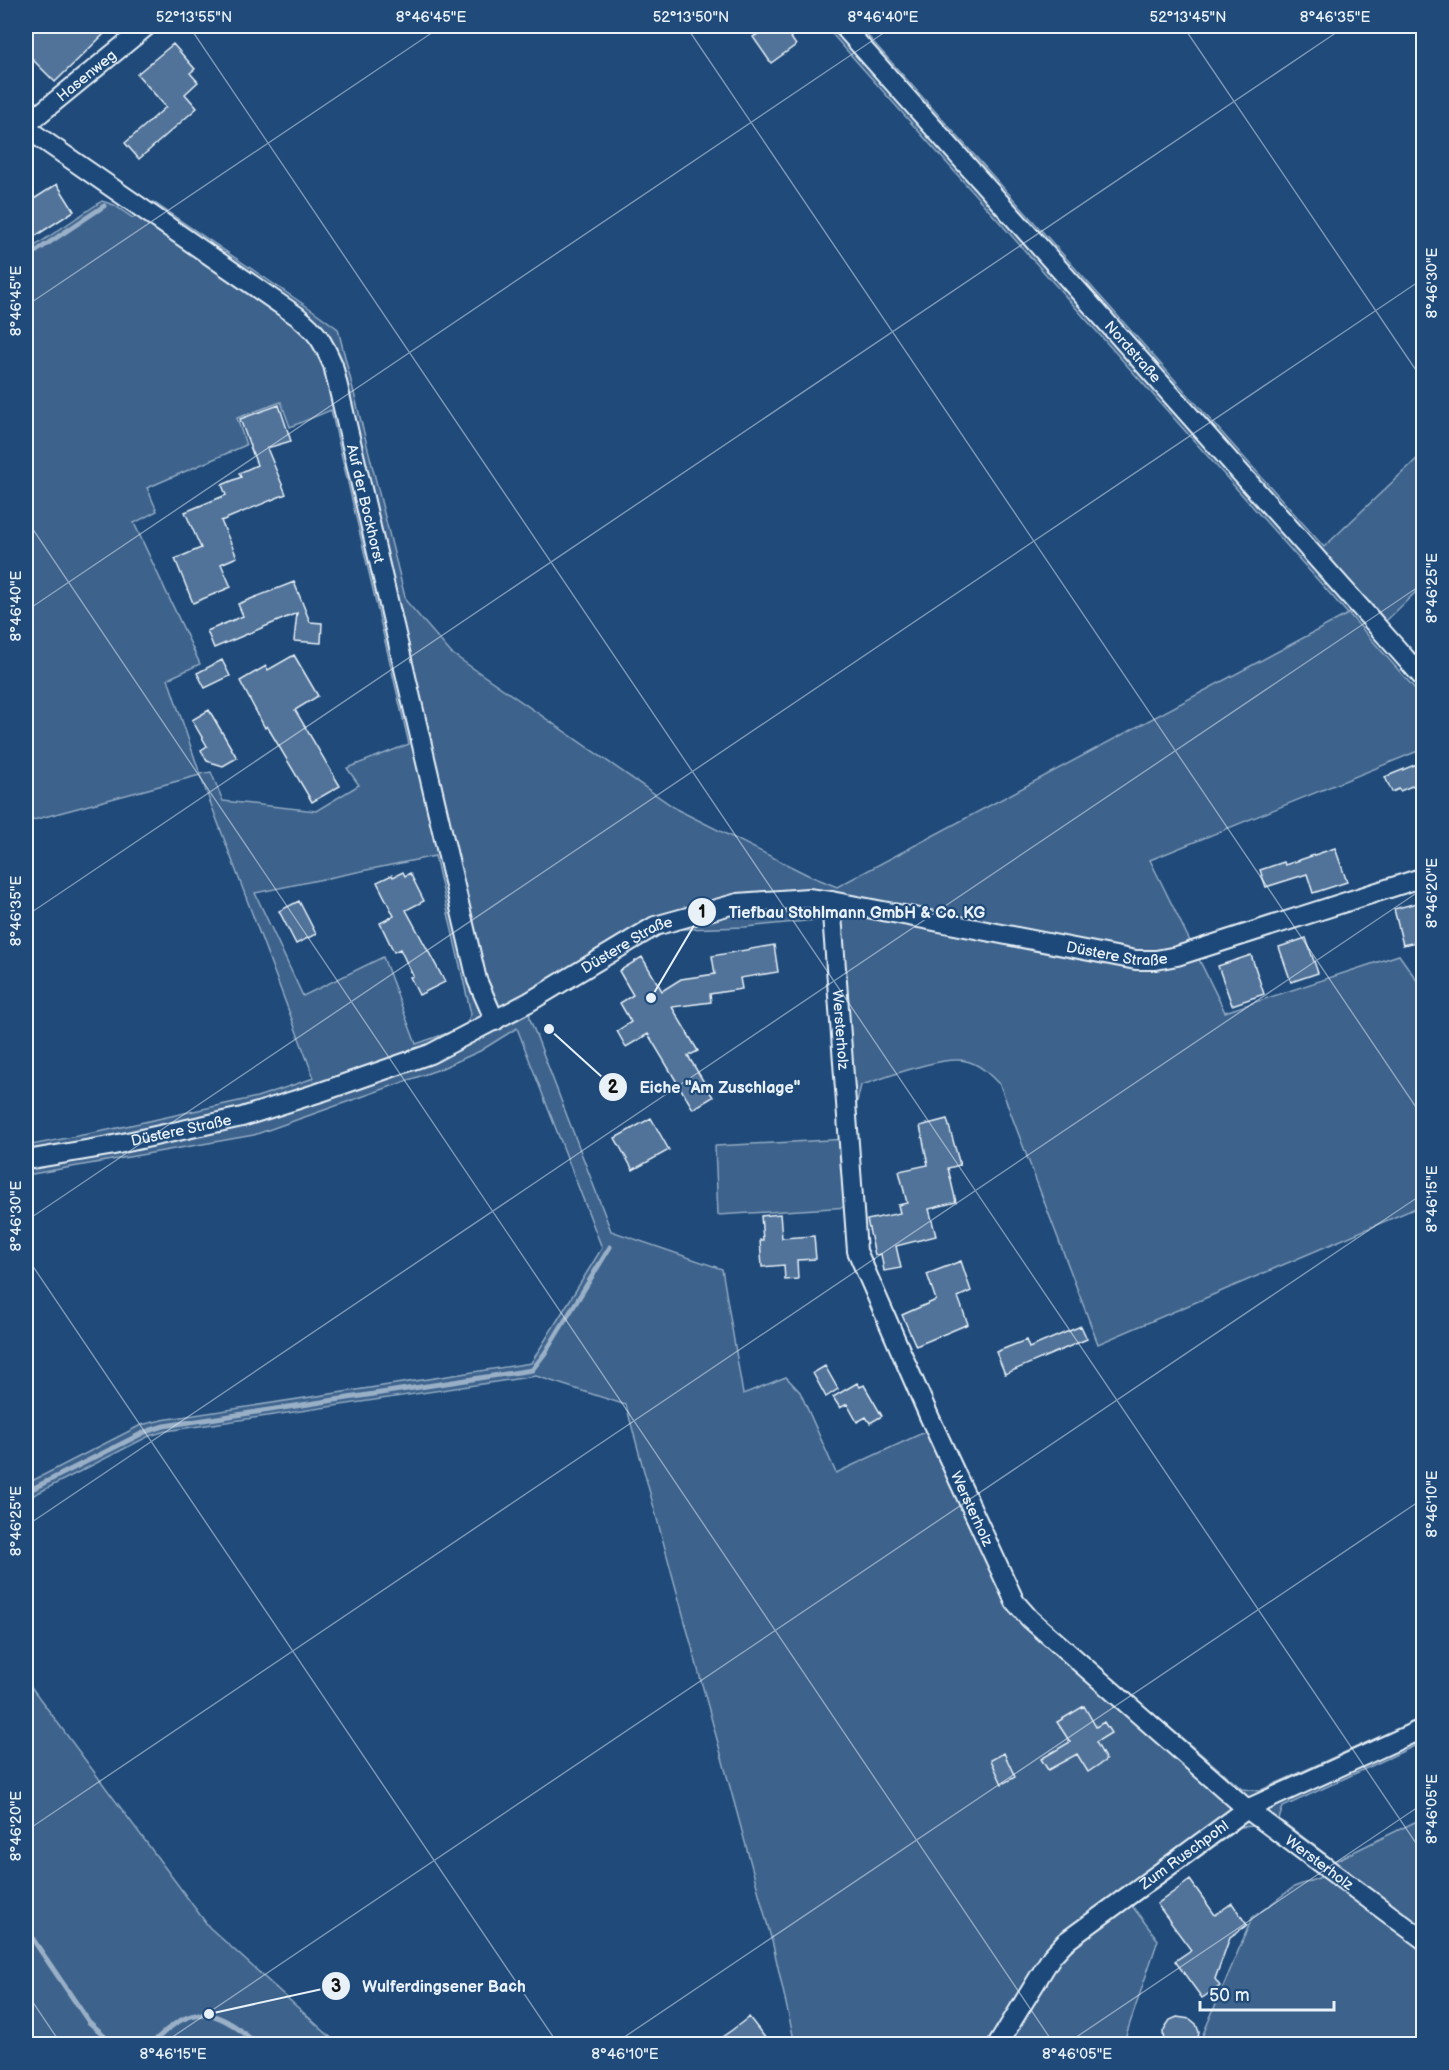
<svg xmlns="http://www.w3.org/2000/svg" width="1449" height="2070" font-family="'Balsamiq Sans',sans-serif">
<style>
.green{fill:#3c628c;stroke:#92aac2;stroke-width:1.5;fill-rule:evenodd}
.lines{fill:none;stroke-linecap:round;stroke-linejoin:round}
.stream{stroke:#9ab0c7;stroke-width:5}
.building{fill:#517399;stroke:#e8f1f8;stroke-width:1.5}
.minor-casing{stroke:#e8f1f8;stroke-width:22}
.minor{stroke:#1f4a7a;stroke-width:18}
.ticks{fill:none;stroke:#e8f1f8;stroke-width:1.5;stroke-opacity:0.45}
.labels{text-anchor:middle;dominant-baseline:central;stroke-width:4.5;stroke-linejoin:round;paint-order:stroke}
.street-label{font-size:15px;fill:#e8f1f8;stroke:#1f4a7a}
.leader{fill:none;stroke:#e8f1f8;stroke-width:2}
.callout-dot{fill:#e8f1f8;stroke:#1f4a7a;stroke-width:2}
.mark-label{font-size:18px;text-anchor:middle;font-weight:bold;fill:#111}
.callout-label{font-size:16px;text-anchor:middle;font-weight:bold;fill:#e8f1f8;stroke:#1f4a7a;stroke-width:4.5;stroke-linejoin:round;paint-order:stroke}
.neatline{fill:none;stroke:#e8f1f8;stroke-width:2}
.ticks-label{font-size:15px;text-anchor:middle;fill:#e8f1f8}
</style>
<rect width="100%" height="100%" fill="#1f4a7a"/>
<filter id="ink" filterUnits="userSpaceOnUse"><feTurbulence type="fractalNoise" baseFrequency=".0167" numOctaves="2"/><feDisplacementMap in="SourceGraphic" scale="12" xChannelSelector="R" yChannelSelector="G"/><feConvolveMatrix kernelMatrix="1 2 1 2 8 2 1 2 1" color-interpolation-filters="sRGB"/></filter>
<g filter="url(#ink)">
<path class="green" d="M825 26H859L1324 547 1423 453V585L1386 621 1370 602 1349 614 1423 698V749L1150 860 1225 1012 1399 955 1423 989V1205L1098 1344 1000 1085C990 1075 980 1064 966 1061 942 1055 886 1078 861 1085L848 1139 849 1207 718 1215 715 1146 848 1139 826 919 745 927 656 930 529 1006 530 1019 611 1231 722 1269 743 1394 786 1377 800 1392 836 1473 929 1430 1021 1594 1034 1612 1242 1789 1259 1791 1423 1717V1742L1283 1807 1279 1819 1335 1861 1423 1818V2044H1199L1252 1918 1294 1887 1321 1877 1254 1826 1241 1827 1132 1906 1158 1940 1123 2044H795L773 1945 626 1405 536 1376 166 1431 149 1436 26 1499V1484L141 1425 162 1420 531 1363 602 1248 517 1028 480 1051 440 1069 254 1135 26 1175V1146L108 1130 257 1097 314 1078 200 775 26 822V252L102 201 114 205 133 218 153 202 315 312 338 329 406 601 451 653 678 810 808 875 837 887 1348 614ZM281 402 290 427 331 410 409 744 347 768 359 785 316 811 223 801 211 772 200 774 168 679 200 664 134 523 157 511 147 488 246 445 237 418ZM435 856 471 1014 465 1027 416 1044 383 957 303 996 255 893Z
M26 1680 209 1927 338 2044H26Z"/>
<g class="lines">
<path class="stream" d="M26 258 104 206
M26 1492 145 1432 164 1426 532 1370 545 1353 610 1247
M26 1870V1874
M26 1929 89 2022 114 2044
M152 2044C191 2002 217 2007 256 2044"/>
</g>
<path class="building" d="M26 26H97L105 33 55 82 26 53Z
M770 26H783L796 45 771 63 753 37Z
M173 44 195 69 190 73 198 82 185 94 197 108 139 159 125 143 166 107 137 74Z
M57 184 74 211 26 242V204Z
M279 405 291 441 267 448 286 494 221 521 237 557 221 564 231 587 193 603 175 559 201 548 185 512 226 495 222 485 241 477 239 473 257 465 240 419Z
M294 582 310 622 322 623 321 643 294 641 297 613 214 648 207 631 243 616 238 604Z
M294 655 318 696 295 710 340 786 312 802 267 726 265 728 240 681 266 666 268 670Z
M222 660 230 676 205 688 197 673Z
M209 710 237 758 223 766 207 761 201 750 207 746 192 720Z
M1424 761V781L1400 791 1399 789 1392 792 1385 777Z
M1335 848 1347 882 1313 893 1307 874 1266 887 1260 870 1284 862 1285 865Z
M403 872 405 876 410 873 424 901 406 910 445 982 419 995 410 977 413 976 400 949 394 952 380 923 394 916 377 882 392 875 393 877Z
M299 901 316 934 296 944 279 911Z
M1424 901V940L1403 945 1394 909Z
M1306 938 1318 973 1291 982 1279 947Z
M774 945 778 972 740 978 742 989 710 994 711 1002 672 1007 698 1051 688 1056 713 1097 693 1109 648 1034 626 1047 617 1031 631 1022 620 1003 633 995 619 971 642 957 662 991 681 979 715 974 712 956Z
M1251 955 1264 994 1232 1005 1218 966Z
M651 1118 669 1150 633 1170 615 1138Z
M947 1119 960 1165 948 1168 956 1202 929 1209 936 1236 896 1246 901 1268 884 1271 881 1254 875 1255 867 1220 900 1213 898 1205 907 1203 899 1171 928 1165 920 1126Z
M780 1214 782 1238 814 1236 816 1259 797 1260 798 1279 785 1280 784 1265 762 1267 760 1240H763L761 1216Z
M961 1261 971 1291 958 1297 968 1324 916 1346 902 1315 936 1300 927 1274Z
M1081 1326 1087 1339 1005 1374 996 1352 1026 1340 1029 1348Z
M825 1366 838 1389 826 1397 813 1373Z
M857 1383 860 1387 864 1385 882 1416 870 1423 866 1417 857 1422 847 1404 840 1408 833 1397Z
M1084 1706 1096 1727 1104 1722 1111 1733 1096 1742 1106 1760 1088 1772 1077 1754 1048 1770 1041 1759 1070 1742 1057 1722Z
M1004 1753 1015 1777 1002 1784 991 1760Z
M1190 1880 1215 1915 1232 1903 1247 1925 1230 1937 1215 1979 1220 1986 1202 1998 1175 1961 1191 1950 1157 1904Z
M749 2017 770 2044H712L732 2030Z
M1177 2017 1190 2019 1196 2024 1199 2032 1197 2044H1164L1163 2032 1166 2026 1170 2020Z"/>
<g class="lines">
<defs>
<g id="minor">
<path id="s1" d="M843 26 1424 679"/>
<path id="s2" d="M26 125 147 26"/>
<path id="s3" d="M26 128 297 316C318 333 322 340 333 365L477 980 495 1021"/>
<path id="s4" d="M831 901 857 1251 929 1416 1015 1602 1030 1619 1247 1809 1424 1940"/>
<path id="s5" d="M26 1160 109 1146 242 1117 321 1092 430 1054 529 1002 655 926 738 903 808 898 831 901 1136 960H1156L1177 956 1424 877"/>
<path id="s6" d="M998 2044 1052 1956 1065 1942 1247 1809 1424 1728"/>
</g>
</defs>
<use href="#minor" class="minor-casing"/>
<use href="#minor" class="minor"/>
</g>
</g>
<path class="ticks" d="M189 26 1424 1855M686 26 1424 1119M1183 26 1424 382M26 306 442 26M26 519 1054 2044M26 611 894 26M26 916 1346 26M26 1221 1424 278M26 1256 558 2044M26 1526 1424 583M26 1831 1424 888M26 1992 61 2044M162 2044 1424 1193M614 2044 1424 1498M1066 2044 1424 1803"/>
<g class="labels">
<g class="street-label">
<text stroke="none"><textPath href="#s2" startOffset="78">Hasenweg</textPath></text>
<text stroke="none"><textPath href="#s1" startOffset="436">Nordstraße</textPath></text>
<text stroke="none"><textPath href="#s3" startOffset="534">Auf der Bockhorst</textPath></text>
<text stroke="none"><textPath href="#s5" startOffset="644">Düstere Straße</textPath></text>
<text stroke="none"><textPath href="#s5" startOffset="1148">Düstere Straße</textPath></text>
<text stroke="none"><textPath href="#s4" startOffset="129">Wersterholz</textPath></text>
<text stroke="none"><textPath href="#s5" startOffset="158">Düstere Straße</textPath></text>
<text stroke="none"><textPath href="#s4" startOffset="633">Wersterholz</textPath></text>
<text stroke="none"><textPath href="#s6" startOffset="270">Zum Ruschpohl</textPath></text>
<text stroke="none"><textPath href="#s4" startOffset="1137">Wersterholz</textPath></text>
</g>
</g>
<path class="leader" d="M651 998L702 912M549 1029L613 1087M209 2014L336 1986"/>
<g class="callout-dot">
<circle cx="651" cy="998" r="6"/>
<circle cx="549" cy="1029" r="6"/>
<circle cx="209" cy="2014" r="6"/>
<circle cx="702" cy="912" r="15"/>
<circle cx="613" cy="1087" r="15"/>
<circle cx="336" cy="1986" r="15"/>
</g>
<g class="mark-label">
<text x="702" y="918">1</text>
<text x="613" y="1093">2</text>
<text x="336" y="1992">3</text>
</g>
<g class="callout-label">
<text x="857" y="918">Tiefbau Stohlmann GmbH &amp; Co. KG</text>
<text x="720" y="1093">Eiche "Am Zuschlage"</text>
<text x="444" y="1992">Wulferdingsener Bach</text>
</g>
<rect width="1449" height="2070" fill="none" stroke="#1f4a7a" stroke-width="66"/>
<path d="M1200 2001v9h134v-9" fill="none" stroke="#e8f1f8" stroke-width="3"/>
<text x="1209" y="2001" font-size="18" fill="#e8f1f8" stroke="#1f4a7a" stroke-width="4.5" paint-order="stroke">50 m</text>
<rect x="33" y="33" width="1383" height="2004" class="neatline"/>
<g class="ticks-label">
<text x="194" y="22">52°13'55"N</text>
<text x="431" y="22">8°46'45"E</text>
<text x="691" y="22">52°13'50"N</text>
<text x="883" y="22">8°46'40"E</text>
<text x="1188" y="22">52°13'45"N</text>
<text x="1335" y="22">8°46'35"E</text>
<text transform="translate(1432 283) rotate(-90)" y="5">8°46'30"E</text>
<text transform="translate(16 301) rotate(-90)" y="5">8°46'45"E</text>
<text transform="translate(1432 588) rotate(-90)" y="5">8°46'25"E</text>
<text transform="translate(16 606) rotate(-90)" y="5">8°46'40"E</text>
<text transform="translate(1432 893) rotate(-90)" y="5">8°46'20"E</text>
<text transform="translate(16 911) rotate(-90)" y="5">8°46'35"E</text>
<text transform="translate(1432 1199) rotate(-90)" y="5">8°46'15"E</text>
<text transform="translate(16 1216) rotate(-90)" y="5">8°46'30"E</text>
<text transform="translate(1432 1504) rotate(-90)" y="5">8°46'10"E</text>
<text transform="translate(16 1521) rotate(-90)" y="5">8°46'25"E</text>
<text transform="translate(1432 1809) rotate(-90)" y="5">8°46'05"E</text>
<text transform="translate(16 1826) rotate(-90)" y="5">8°46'20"E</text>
<text x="173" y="2059">8°46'15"E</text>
<text x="625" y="2059">8°46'10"E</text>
<text x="1077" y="2059">8°46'05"E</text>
</g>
</svg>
